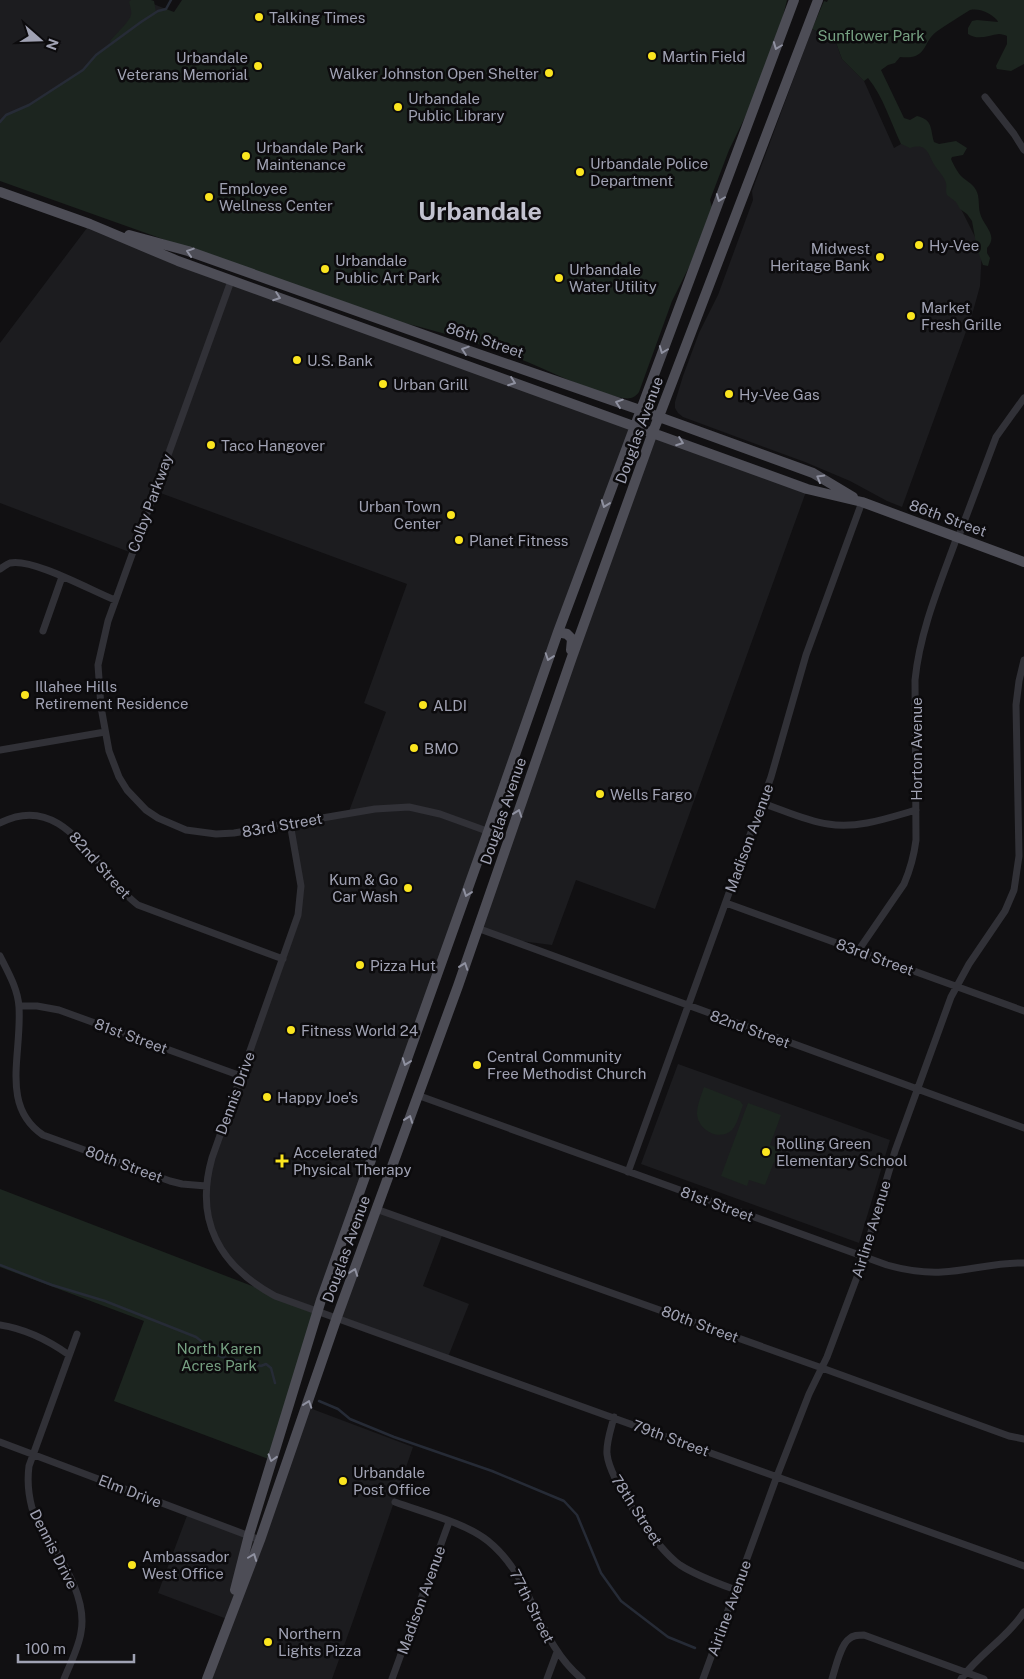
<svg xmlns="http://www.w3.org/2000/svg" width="1024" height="1679" font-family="'Public Sans',sans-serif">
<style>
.built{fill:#1c1c1f}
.green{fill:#1c251f}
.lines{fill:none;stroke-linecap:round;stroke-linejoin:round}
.stream{stroke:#262b36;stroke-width:2.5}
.street{stroke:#313137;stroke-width:7}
.primary{stroke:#4d4d56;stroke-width:10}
.oneway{stroke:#8f91a0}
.poi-dot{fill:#fbe51f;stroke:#0c0b0d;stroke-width:2}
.labels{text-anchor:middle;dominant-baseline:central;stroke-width:5;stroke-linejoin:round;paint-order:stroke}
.poi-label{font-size:15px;fill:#a0a2b3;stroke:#0c0b0d;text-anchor:start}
.park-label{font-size:15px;fill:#76a082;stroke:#0c0b0d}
.street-label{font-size:15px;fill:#a0a2b3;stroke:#0c0b0d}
.town-label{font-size:25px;font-weight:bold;fill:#c2c2cf;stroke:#0c0b0d}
</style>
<rect width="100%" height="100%" fill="#111012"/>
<path class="built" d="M0 0H143L166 9 158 11 96 55 83 70 29 105 6 115 0 122Z
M812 29 835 40 842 59 864 81 894 148 901 144 930 147 982 251 980 286 972 315 902 507 887 501 850 481 805 462 683 417 678 413 675 408V402L683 376 699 333 718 295 753 200 752 191Z
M90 224 634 426 317 1311 255 1284 216 1241 206 1186 297 922 300 884 289 826 348 814 386 712 364 703 407 584 155 491 132 553 0 503V343Z
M653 432 807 489 655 909 576 880 552 945 513 940 477 928Z
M678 1064 890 1140 859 1243 641 1164Z
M376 1209 443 1233 423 1286 469 1304 448 1357 337 1317Z
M307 1407 413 1447 354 1618 332 1679H210L227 1619 158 1593 188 1513 259 1540Z"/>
<path class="green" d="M131 0H151L154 1 156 12 166 9 174 12 182 0H787L782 20 748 111 729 150 710 200 712 207 690 265 672 301 639 392C633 400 627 399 618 397 584 389 548 370 515 357 473 341 431 329 387 319L0 181V122L6 115 29 105 83 70 96 55 111 45 110 41C115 35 130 21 131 15 132 11 130 6 129 2Z
M828 0H1024V64L1011 71 997 69 996 66 1007 44V36C1005 35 1002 34 999 34 989 35 978 41 968 34V28L972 21 977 20 998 22 997 20C990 13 980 8 970 10 959 17 947 24 936 32 922 43 928 60 900 57L895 63 888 65 881 70 904 118 910 120 917 116C933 120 930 128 934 142L939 144 956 141 967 148 963 155 952 157 951 159C953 164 958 173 961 176 966 181 972 183 976 190 980 197 978 206 980 213 983 226 999 235 987 248V253L990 258 988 266 983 265 977 249 972 221 967 214 960 209 956 202 947 195C945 191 947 188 946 183 944 176 939 172 935 166 928 155 928 142 910 148L901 144C891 123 883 96 868 78L864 81 842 59 835 40 812 29 824 1 827 2Z
M704 1087 740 1101 743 1105C740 1112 737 1125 732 1130 719 1142 698 1130 697 1114 697 1105 701 1096 704 1087Z
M748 1103 781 1115 770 1145 781 1149 776 1163 774 1162 765 1185 749 1180 747 1186 721 1176Z
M0 1189 317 1311 271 1460 114 1401 144 1321 0 1267Z"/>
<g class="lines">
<path class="stream" d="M0 122 6 115 29 105 83 70 96 55 141 22 158 11 166 9 171 0
M0 1265 52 1285 105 1301 196 1337 205 1344 210 1352 222 1357 261 1366 266 1364 271 1368 275 1383
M319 1401 338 1409 350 1419 394 1437 492 1471 564 1501 577 1515 601 1573 621 1601 668 1637 695 1648"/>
<path class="street" d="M985 97 1014 134 1024 150
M231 281 108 621 98 665 101 707 109 751 119 777 127 790 146 810 158 818 186 830 216 834 234 833 375 809 409 807 440 814 509 839
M958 538 996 437 1024 398
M0 569C3 567 7 564 10 563 33 558 92 591 115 600
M43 631 62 577
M0 750 105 732
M762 803C783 810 806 821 828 824 858 829 888 818 916 810
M0 823C66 789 95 873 138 905L283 959
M290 823 301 886 298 915 212 1158C194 1221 220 1266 275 1296L1024 1566
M726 903 1024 1011
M477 928 1024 1128
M858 951 904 884C910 870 914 856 916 840L915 680C920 630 940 584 957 537
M0 956C8 972 18 989 19 1007 22 1055 0 1106 43 1135L170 1181 182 1184 206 1186
M19 1006H37L59 1010 241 1076
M417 1095 887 1265C905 1270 923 1273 942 1272 969 1271 996 1262 1024 1263
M628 1172 771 777 806 655 862 502
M376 1209 822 1368 1009 1436 1024 1439
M0 1325C26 1329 48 1340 69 1355
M614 1417C611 1429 606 1442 607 1454 610 1481 657 1549 680 1565 697 1576 717 1583 736 1590
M0 1442 260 1540
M395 1502C422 1512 466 1523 488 1541 535 1579 535 1640 582 1679
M64 1679C70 1664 79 1647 81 1632 89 1591 49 1544 32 1508 28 1493 27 1481 29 1466L77 1334
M392 1679 449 1522
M547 1679 557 1652
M703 1679 777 1476 809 1394 827 1357 860 1269 895 1151 951 997 969 964 1005 911 1014 890 1019 856 1016 705 1019 681 1024 660
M832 1679C835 1669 841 1644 849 1639 853 1635 858 1635 864 1635L984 1679
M961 1679C979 1654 1007 1638 1024 1612"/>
<path class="primary" d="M0 192 90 224 178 261 807 489 862 502 1024 562
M129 235 188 251 458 347 640 410 813 473 853 497
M558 632 567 634 572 639 571 650
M235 1590 249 1535 321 1300 488 832 558 632 794 0
M207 1679 260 1540 337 1317 458 986 572 657 653 432 818 0"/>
</g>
<defs><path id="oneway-chevron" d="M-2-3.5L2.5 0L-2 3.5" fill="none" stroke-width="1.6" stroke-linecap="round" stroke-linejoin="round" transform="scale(1.25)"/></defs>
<g class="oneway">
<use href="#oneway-chevron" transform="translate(777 46) rotate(111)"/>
<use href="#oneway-chevron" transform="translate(720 198) rotate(111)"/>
<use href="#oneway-chevron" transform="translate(190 252) rotate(-162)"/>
<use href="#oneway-chevron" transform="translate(277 297) rotate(20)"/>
<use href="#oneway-chevron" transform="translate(465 350) rotate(-161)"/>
<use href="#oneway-chevron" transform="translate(663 350) rotate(111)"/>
<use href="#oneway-chevron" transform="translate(512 382) rotate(20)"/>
<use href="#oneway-chevron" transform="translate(619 403) rotate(-161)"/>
<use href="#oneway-chevron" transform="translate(680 442) rotate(20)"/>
<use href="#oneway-chevron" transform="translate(820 478) rotate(-150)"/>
<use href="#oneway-chevron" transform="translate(605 504) rotate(110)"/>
<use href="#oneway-chevron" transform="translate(549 657) rotate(109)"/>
<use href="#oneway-chevron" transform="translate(518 813) rotate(-71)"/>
<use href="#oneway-chevron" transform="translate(467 893) rotate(110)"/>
<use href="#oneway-chevron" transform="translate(464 966) rotate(-71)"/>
<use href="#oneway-chevron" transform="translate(406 1062) rotate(110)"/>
<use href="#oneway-chevron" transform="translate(409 1119) rotate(-70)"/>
<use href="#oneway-chevron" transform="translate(354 1272) rotate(-70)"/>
<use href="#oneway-chevron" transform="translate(308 1404) rotate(-71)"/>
<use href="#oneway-chevron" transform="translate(272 1458) rotate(107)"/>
<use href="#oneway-chevron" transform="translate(253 1557) rotate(-69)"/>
</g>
<g class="poi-dot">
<circle cx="259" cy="17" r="5"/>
<circle cx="652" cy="56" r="5"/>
<circle cx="258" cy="66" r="5"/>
<circle cx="549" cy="73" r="5"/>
<circle cx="398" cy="107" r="5"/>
<circle cx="246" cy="156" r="5"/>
<circle cx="580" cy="172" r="5"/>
<circle cx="209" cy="197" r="5"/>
<circle cx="919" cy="245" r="5"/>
<circle cx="880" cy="257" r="5"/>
<circle cx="325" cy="269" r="5"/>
<circle cx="559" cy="278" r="5"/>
<circle cx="911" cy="316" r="5"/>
<circle cx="297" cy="360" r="5"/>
<circle cx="383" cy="384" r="5"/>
<circle cx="729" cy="394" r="5"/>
<circle cx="211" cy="445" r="5"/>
<circle cx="451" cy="515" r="5"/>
<circle cx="459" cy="540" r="5"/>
<circle cx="25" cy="695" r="5"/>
<circle cx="423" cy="705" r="5"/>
<circle cx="414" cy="748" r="5"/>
<circle cx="600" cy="794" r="5"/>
<circle cx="408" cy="888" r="5"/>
<circle cx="360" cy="965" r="5"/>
<circle cx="291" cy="1030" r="5"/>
<circle cx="477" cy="1065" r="5"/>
<circle cx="267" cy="1097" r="5"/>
<circle cx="766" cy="1152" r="5"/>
<path d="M279.5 1153.5h5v5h5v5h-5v5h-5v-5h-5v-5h5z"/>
<circle cx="343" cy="1481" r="5"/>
<circle cx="132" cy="1565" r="5"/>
<circle cx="268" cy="1642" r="5"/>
</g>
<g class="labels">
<g class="poi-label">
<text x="269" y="17">Talking Times</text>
<text x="662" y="56">Martin Field</text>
<text x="248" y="57" text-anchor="end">Urbandale<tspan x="248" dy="17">Veterans Memorial</tspan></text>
<text x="539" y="73" text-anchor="end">Walker Johnston Open Shelter</text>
<text x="408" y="98">Urbandale<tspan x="408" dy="17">Public Library</tspan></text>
<text x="256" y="147">Urbandale Park<tspan x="256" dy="17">Maintenance</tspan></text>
<text x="590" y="163">Urbandale Police<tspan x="590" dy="17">Department</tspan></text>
<text x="219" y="188">Employee<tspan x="219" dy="17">Wellness Center</tspan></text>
<text x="929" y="245">Hy-Vee</text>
<text x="870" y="248" text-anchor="end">Midwest<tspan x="870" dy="17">Heritage Bank</tspan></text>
<text x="335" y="260">Urbandale<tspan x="335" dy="17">Public Art Park</tspan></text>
<text x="569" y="269">Urbandale<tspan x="569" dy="17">Water Utility</tspan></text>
<text x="921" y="307">Market<tspan x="921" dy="17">Fresh Grille</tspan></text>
<text x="307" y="360">U.S. Bank</text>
<text x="393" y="384">Urban Grill</text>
<text x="739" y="394">Hy-Vee Gas</text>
<text x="221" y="445">Taco Hangover</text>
<text x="441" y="506" text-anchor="end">Urban Town<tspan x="441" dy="17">Center</tspan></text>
<text x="469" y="540">Planet Fitness</text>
<text x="35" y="686">Illahee Hills<tspan x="35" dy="17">Retirement Residence</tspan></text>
<text x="433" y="705">ALDI</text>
<text x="424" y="748">BMO</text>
<text x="610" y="794">Wells Fargo</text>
<text x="398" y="879" text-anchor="end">Kum &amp; Go<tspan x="398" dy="17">Car Wash</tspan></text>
<text x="370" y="965">Pizza Hut</text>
<text x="301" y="1030">Fitness World 24</text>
<text x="487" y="1056">Central Community<tspan x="487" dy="17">Free Methodist Church</tspan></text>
<text x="277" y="1097">Happy Joe's</text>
<text x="776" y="1143">Rolling Green<tspan x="776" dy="17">Elementary School</tspan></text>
<text x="293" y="1152">Accelerated<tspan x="293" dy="17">Physical Therapy</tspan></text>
<text x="353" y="1472">Urbandale<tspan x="353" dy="17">Post Office</tspan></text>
<text x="142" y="1556">Ambassador<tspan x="142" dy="17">West Office</tspan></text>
<text x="278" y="1633">Northern<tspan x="278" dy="17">Lights Pizza</tspan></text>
</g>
<g class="park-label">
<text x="871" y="35">Sunflower Park</text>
<text x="219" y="1348">North Karen<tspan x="219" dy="17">Acres Park</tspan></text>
</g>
<g class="street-label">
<text transform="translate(485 340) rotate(19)">86th Street</text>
<text transform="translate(639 430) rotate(-70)">Douglas Avenue</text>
<text transform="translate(150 503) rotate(-70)">Colby Parkway</text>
<text transform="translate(948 518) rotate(20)">86th Street</text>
<text transform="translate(916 749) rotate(-90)">Horton Avenue</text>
<text transform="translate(503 811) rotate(-71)">Douglas Avenue</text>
<text transform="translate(282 825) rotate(-10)">83rd Street</text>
<text transform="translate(749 838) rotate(-70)">Madison Avenue</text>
<text transform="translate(100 865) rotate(48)">82nd Street</text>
<text transform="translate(875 957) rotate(20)">83rd Street</text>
<text transform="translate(750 1029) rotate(20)">82nd Street</text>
<text transform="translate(131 1036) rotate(20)">81st Street</text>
<text transform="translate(235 1093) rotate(-70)">Dennis Drive</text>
<text transform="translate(124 1164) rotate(20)">80th Street</text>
<text transform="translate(717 1204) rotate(20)">81st Street</text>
<text transform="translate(871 1229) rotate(-73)">Airline Avenue</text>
<text transform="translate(346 1249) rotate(-70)">Douglas Avenue</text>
<text transform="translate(700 1324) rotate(20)">80th Street</text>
<text transform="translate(671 1438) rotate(20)">79th Street</text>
<text transform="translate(130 1491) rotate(21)">Elm Drive</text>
<text transform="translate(637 1510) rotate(57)">78th Street</text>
<text transform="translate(54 1549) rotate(63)">Dennis Drive</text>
<text transform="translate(421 1600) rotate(-70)">Madison Avenue</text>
<text transform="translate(532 1606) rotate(63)">77th Street</text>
<text transform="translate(729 1608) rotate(-70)">Airline Avenue</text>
</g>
<g class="town-label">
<text x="480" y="211">Urbandale</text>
</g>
</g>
<g transform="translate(40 40) rotate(110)" stroke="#0c0b0d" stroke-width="4" paint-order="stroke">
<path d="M0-4L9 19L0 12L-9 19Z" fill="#a0a2b3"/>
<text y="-8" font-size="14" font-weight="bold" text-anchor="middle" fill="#a0a2b3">N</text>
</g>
<path d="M18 1654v8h116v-8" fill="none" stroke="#a0a2b3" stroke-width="2.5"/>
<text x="25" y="1654" font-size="15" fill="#a0a2b3" stroke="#0c0b0d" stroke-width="4" paint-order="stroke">100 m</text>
</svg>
